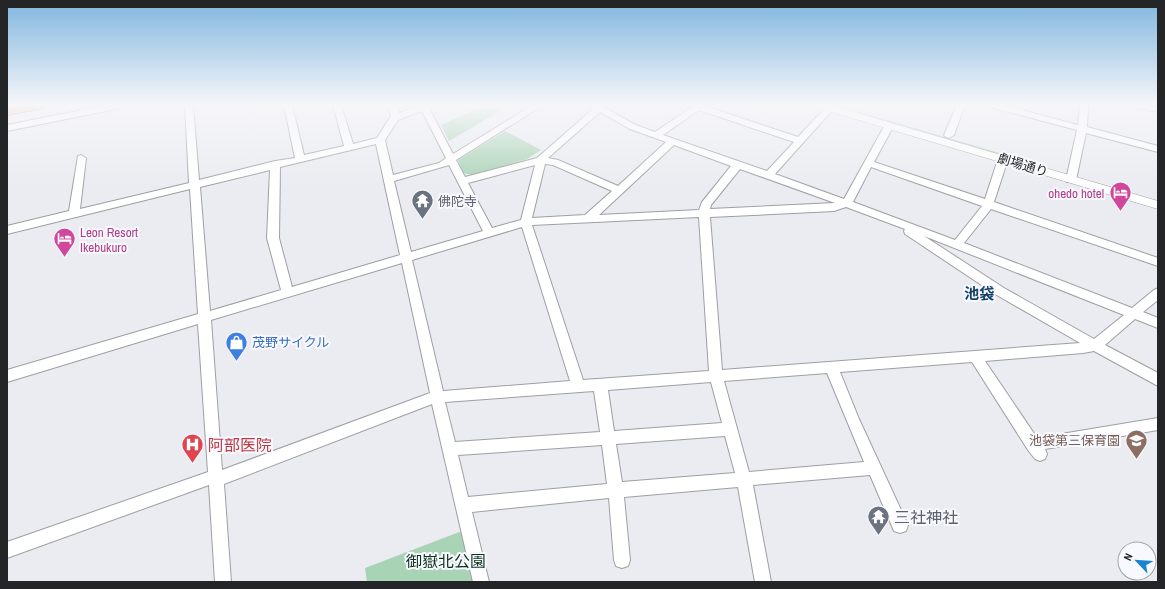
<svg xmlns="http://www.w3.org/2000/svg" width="1165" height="589" font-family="'Archivo Narrow','Noto Sans JP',sans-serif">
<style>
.green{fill:#a9d3b5}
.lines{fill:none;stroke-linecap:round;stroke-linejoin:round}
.minor-casing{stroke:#9d9fa4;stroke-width:2}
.tertiary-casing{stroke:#9d9fa4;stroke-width:1}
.trunk-casing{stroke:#b2765e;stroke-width:2}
.motorway-casing{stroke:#b2765e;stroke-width:2}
.minor{fill:#fff;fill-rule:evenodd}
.tertiary{fill:#fff;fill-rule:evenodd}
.trunk{fill:#feb496;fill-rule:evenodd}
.motorway{fill:#fea17b;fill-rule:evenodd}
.labels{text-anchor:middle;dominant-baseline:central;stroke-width:4;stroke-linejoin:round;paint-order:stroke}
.street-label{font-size:13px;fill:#242527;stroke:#f7f9ff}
.hotel-label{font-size:13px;fill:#b23c85;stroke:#f7f9ff;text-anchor:end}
.worship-label{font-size:13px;fill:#5b616d;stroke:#f7f9ff;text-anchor:start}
.shop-label{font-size:13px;fill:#366cbe;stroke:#f7f9ff;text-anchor:start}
.education-label{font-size:13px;fill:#785e54;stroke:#f7f9ff;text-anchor:end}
.quarter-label{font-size:15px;font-weight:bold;fill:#134266;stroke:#f7f9ff}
.near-health-label{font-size:16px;fill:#be3a42;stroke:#f7f9ff;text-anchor:start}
.near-worship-label{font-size:16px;fill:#5b616d;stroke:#f7f9ff;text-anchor:start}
.near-park-label{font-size:16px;fill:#0f321d;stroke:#f7f9ff}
</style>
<rect width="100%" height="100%" fill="#eaecf1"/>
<path class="green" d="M485 105H500L497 107 502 110 449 141 441 125Z
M856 111 1047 167V169L855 112Z
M505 131 541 150 527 159 472 175 463 173 458 160Z
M462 531 475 582H367L365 568Z"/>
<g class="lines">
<defs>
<path id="minor" d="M108 105H125L121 108 7 131V125Z
M185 105H193L199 180 275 161 295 158 284 105H292L304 155 344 146 333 105H341L353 144 377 138 391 116 388 105H396L399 113 421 105H433L429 108 453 154 533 105H543L456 160 465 177 537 158 593 109 589 105H599L636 125 655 132 695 105H705V106L798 137 828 105H837L775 174 844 199 886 123 889 122 894 125 874 162 985 199 998 159 1000 157H1006L1008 159 994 202 1158 258V266L991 209 964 243 1132 308 1154 290 1158 288V300L1143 312 1158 318V328L1135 319 1105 345 1158 373V386L1094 351 1083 353 985 361 1037 438 1158 418V430L1045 449 1047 454 1045 459 1040 461 1035 459 1028 450 972 362 840 372 859 419 908 525 906 531 900 533 894 531 870 475 753 485 771 582H755L738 487 624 497 630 560 628 566 622 568 616 566 614 560 609 498 472 512 489 582H473L432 404 224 484 231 582H215L209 485 7 558V542L208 472 198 324 7 382V370L198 314 190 189 7 234V226L69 211 78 156 81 155 86 158 80 209 189 183ZM699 110 794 142 767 171 663 135ZM422 111 446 158 439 163 393 175 385 140 398 120ZM600 112 630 129 666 142 618 186 558 160 548 158ZM376 144 400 255 292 287 279 238 280 167ZM674 145 731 166 702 202 699 210 599 215ZM545 164 553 165 612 191 585 215 532 218ZM449 165 483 231 411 252 394 181ZM535 165 521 220 492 228 468 183ZM871 167 982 206 955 240 853 202ZM740 169 835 203 710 209 711 205ZM270 170 267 238 281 290 210 311 200 187ZM846 207 905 229 904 231 905 234 995 294 1080 343 722 370 710 217 834 211ZM699 217 709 371 583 380 532 225ZM522 227 570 381 443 391 412 260ZM924 236 1124 315 1094 339 1004 288ZM402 263 430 393 222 470 211 320ZM827 373 864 462 749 472 724 381ZM711 382 722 423 614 431 608 390ZM594 391 600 432 455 442 445 402ZM725 436 735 473 622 482 616 444ZM602 445 607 484 468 497 458 455Z
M957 105H965L954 135 949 138 946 137 944 135Z
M989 105H1003L1078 125 1080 105H1088L1087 127 1158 146V152L1086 133 1076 180 1075 182H1067L1066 180 1077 130 990 107Z
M1134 105 1158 106V112L1135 107Z"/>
<path id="tertiary" d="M813 105H830L1158 201V209L815 107Z"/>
<path id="trunk" d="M16 105H45L43 108 7 115V107Z"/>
<path id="motorway" d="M7 105H36L34 108 7 114Z"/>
</defs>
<use href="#minor" class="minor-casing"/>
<use href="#tertiary" class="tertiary-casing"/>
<use href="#trunk" class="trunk-casing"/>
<use href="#motorway" class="motorway-casing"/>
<use href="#minor" class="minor"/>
<use href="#tertiary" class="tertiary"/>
<use href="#trunk" class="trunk"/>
<use href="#motorway" class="motorway"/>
</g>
<linearGradient id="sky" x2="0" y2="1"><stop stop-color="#80b6df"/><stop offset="0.56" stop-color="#f6f6f9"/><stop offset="1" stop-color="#f6f6f9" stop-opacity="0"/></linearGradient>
<rect width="1165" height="187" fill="url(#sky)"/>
<defs>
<symbol id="hotel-pin" viewBox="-11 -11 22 30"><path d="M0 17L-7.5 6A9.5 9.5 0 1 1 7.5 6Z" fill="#d1479c" stroke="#f7f9ff"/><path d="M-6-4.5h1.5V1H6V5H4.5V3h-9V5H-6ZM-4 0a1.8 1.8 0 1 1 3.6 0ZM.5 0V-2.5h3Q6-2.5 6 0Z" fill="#fff"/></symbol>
<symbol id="temple-pin" viewBox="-11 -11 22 30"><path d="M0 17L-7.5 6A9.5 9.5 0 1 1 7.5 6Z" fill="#6b7280" stroke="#f7f9ff"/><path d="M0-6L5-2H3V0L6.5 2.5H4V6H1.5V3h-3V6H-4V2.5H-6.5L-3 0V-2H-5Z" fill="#fff"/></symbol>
<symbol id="shop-pin" viewBox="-11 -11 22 30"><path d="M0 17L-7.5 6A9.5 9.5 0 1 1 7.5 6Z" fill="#3f7fe0" stroke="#f7f9ff"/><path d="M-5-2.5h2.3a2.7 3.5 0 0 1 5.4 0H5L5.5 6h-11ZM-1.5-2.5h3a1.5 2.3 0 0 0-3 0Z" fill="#fff"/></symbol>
<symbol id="school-pin" viewBox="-11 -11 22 30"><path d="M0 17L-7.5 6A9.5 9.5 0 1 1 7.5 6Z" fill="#8d6e63" stroke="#f7f9ff"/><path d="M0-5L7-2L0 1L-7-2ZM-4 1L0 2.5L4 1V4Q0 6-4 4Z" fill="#fff"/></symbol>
<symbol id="hospital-pin" viewBox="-11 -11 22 30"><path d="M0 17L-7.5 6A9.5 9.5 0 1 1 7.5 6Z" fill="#e0444e" stroke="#f7f9ff"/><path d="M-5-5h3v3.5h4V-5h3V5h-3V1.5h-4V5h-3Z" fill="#fff"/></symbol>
</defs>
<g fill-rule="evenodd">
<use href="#hotel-pin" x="1108" y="180" width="25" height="34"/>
<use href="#temple-pin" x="410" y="188" width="25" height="34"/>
<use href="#hotel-pin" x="52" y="226" width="25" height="34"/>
<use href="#shop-pin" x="224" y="330" width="25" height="34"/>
<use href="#school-pin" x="1124" y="428" width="25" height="34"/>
<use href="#hospital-pin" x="180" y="432" width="25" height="34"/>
<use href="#temple-pin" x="866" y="504" width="25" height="34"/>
</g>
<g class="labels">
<g class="street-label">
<text transform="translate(1023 165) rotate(17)">劇場通り</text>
</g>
<g class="hotel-label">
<text x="1104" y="193">ohedo hotel</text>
<text x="80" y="232" text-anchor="start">Leon Resort<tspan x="80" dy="15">Ikebukuro</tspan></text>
</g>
<g class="worship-label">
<text x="438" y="201">佛陀寺</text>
</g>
<g class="shop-label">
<text x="252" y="342">茂野サイクル</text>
</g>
<g class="education-label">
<text x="1120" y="440">池袋第三保育園</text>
</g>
<g class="quarter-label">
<text x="979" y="293">池袋</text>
</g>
<g class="near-health-label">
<text x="208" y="445">阿部医院</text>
</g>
<g class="near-worship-label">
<text x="894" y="517">三社神社</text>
</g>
<g class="near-park-label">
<text x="446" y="561">御嶽北公園</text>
</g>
</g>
<rect width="1165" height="589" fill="none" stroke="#242527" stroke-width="16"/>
<g transform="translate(1137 561) rotate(295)"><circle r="19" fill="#f7f9ff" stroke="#a3a4a9"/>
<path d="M0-3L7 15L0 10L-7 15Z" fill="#1a85cf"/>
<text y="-6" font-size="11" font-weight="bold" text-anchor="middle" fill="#242527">N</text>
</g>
</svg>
